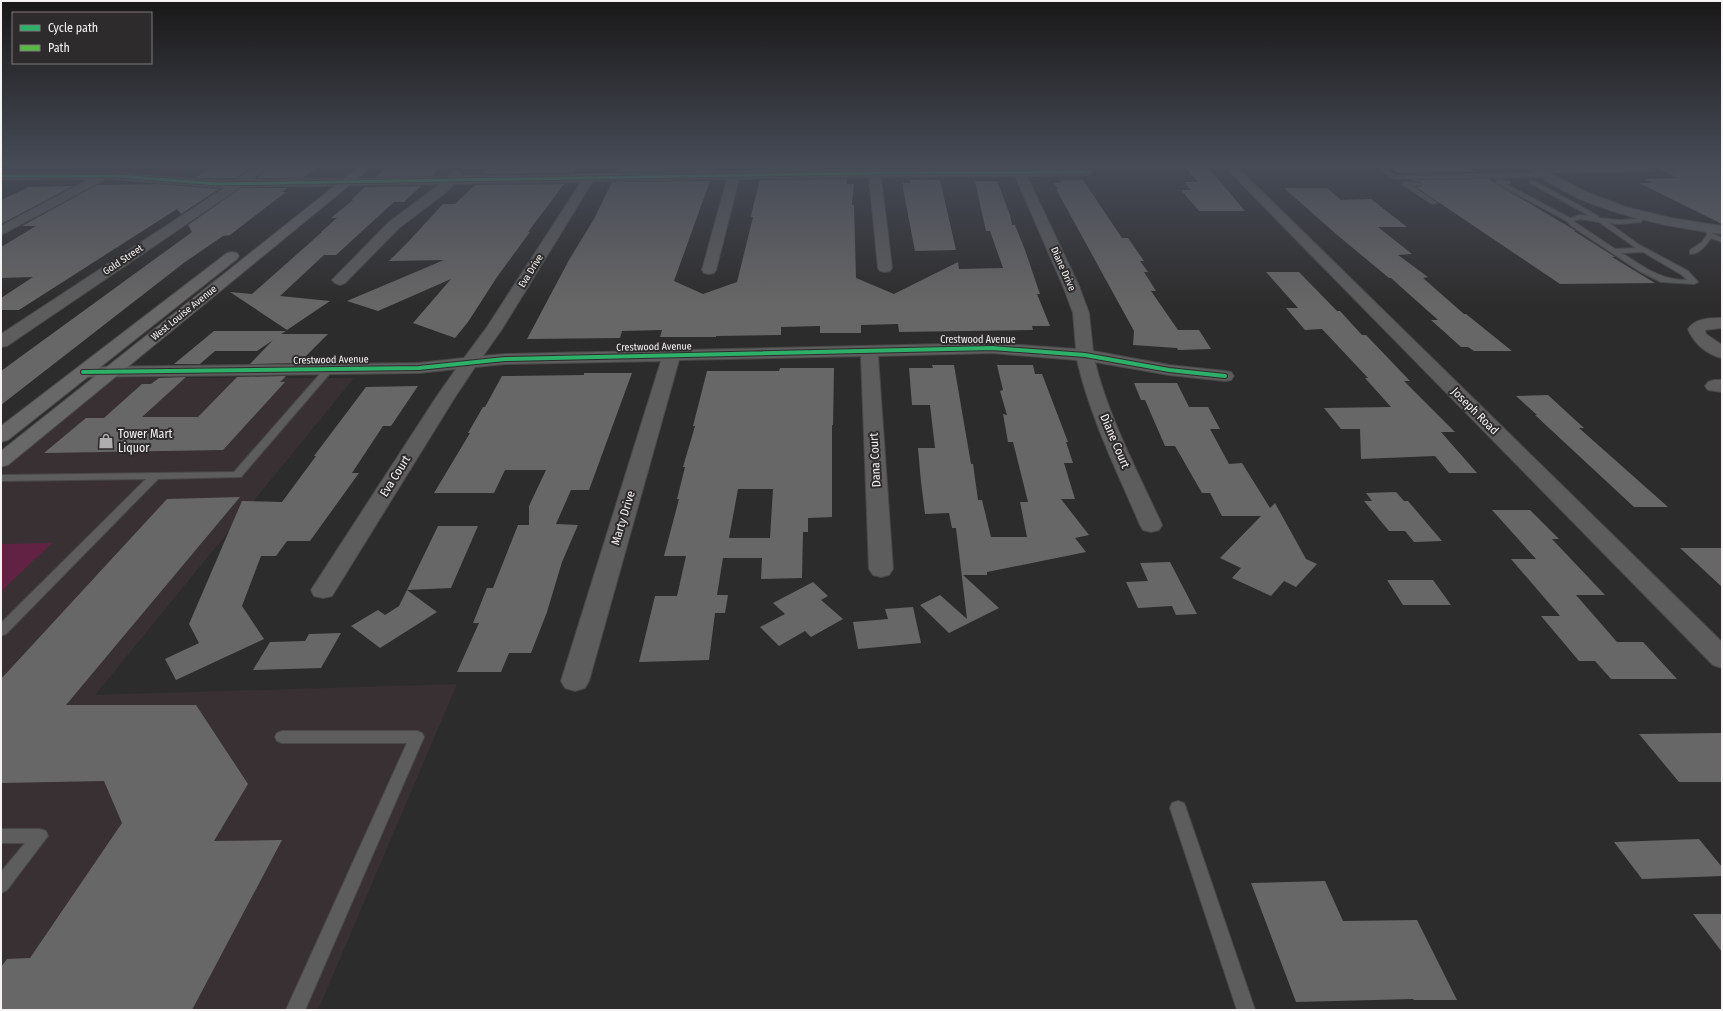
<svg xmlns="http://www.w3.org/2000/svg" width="1723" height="1011" font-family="'Fira Sans Condensed',sans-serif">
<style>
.built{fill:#393034}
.green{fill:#622243}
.building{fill:#686767;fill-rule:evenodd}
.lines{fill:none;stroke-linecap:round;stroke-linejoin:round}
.service-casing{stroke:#494848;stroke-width:2}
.minor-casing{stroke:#494848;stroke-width:2}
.secondary-casing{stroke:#494848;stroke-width:2}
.service{fill:#5d5d5d;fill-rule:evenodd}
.minor{fill:#5d5d5d;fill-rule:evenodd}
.secondary{fill:#696868;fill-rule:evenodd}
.quiet{stroke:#58b947;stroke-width:2.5;stroke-dasharray:5 2.5;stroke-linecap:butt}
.cycleway-far1-casing{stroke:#2e2b2c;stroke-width:4.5}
.cycleway-casing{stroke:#2e2b2c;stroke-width:6}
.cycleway-far1{stroke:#2db169;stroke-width:3}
.cycleway{stroke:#2db169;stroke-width:4}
.labels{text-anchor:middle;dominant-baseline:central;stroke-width:4;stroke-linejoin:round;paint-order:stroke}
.far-street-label{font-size:10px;fill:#f6f3f4;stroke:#2e2b2c}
.street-label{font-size:12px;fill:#f6f3f4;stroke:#2e2b2c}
.poi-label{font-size:12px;fill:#f6f3f4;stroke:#2e2b2c;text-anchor:start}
</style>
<rect width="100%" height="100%" fill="#2d2c2c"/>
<path class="built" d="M115 378H354L95 695 457 684 318 1010H1V471Z"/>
<path class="green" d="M1 165H197L178 176 123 172 1 173Z
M52 543 1 591V544Z"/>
<path class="building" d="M214 165H255L235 178H195Z
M273 165H321L303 178H257Z
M389 165H442L431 176 376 177Z
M492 165H579L573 173 484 174Z
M620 165H716L714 170 617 172Z
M765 165H846V168L763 169Z
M1385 165H1463L1476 172 1398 173Z
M1651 165H1722V224L1639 183H1653L1644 179 1678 178Z
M1184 166H1207L1245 211H1199L1181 190H1191L1184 182H1198Z
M847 179V184H854L852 205H854L856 278 894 294 958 262 959 269 1003 268 990 231H986L975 181H997L1010 215 1012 225H1015L1025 250 1040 294H1037L1050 326H1032L1033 330 899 332 898 324 861 325V333H820V326L781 327V335L716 336V337H660L662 330 622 331 620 338 527 339 569 260 594 219 612 182 710 181 674 281 703 294 737 282 753 217H751L752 211 760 180Z
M1488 179 1576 231H1574L1615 257H1612L1655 283 1560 284 1416 187 1422 186V182L1409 180Z
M910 180H940L956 250 915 251 903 189V183H911Z
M1060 180H1083L1122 238H1128L1144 261H1140L1148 272H1144L1156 291H1151L1178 330H1199L1211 349 1178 350 1177 348 1133 345 1134 331 1056 189H1058L1054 183H1062Z
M158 184 219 189 181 214 177 209 19 310H1V298L33 277 1 278V247L36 226H22L97 185Z
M564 184 528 232H530L497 277 468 322 455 338 413 323 451 279 378 311 347 301 444 260 389 261 408 242 443 204H455L475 185Z
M73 186 1 224V200L29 187Z
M421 186 404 202H394L336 255H324L280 296 330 301 287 330 230 292 252 294 322 232H321L337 218H331L353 200H351L365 187Z
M241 188H288L282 192H286L230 235 223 236 185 262 1 405V371L192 232 188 225Z
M1284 188H1327L1341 200 1371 199 1407 227H1378L1412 254 1398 255 1428 277 1423 278 1464 314H1466L1512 351H1474L1468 347H1461L1431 320H1438L1391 278H1389L1336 234Z
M1266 272H1299L1337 311H1340L1362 335H1366L1410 381H1404L1455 432H1441L1477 473H1449L1435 456 1361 459 1360 429H1341L1324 408 1391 407 1365 378H1368L1322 329 1305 330 1286 308H1298Z
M214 331H286L281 334H328L299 363 250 364 273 340 257 351H215L200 364H174Z
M932 365H954L971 464H973L978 500H982L991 537H1027L1020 502H1028L1013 442H1008L1003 414 1007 415 1000 391 1003 390 997 365H1033L1035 374H1042L1068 442H1066L1073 463H1064L1075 499H1061L1089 535 1075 538 1086 552 987 572V575H963L999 608 949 633 920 605 940 595 967 619 956 528H952L949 513 925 514 921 482 918 448H935L930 405H912L909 368H933Z
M780 368H834L833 425H832V517L808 518V532H803L802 578 761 579 762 558H723L717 595H728L725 613H715L709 660 639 662 655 596H677L686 556H664L679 499H677L685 467H683L695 426H693L707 371H779ZM738 489H773L770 538H729Z
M584 373H632L589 490H571L556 524 578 525 562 562 547 612 531 653H509L501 672H457L479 623H473L487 588H493L518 525H529V506L546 470H505L494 493H434L470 433H468L483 407H485L502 376 584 375Z
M286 376 280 382H285L223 450 44 453 86 418H104L142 384H151L159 378 186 377 142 417H198L237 377Z
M1134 383H1177L1189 407H1208L1220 429H1210L1229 464 1242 463 1270 508 1275 503 1306 559 1317 564 1296 587 1284 581 1271 596 1232 578 1241 568 1220 558 1261 516H1222L1210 493H1202L1175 446H1165L1145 400H1141Z
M418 386 391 426H383L352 473H359L310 541H287L276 556H261L242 606 264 639 176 680 165 659 199 643 189 624 242 501 282 502 316 456H314L366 387Z
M1548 395 1584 428H1579L1668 507H1634L1535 415H1537L1516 396Z
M1396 492 1404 501H1408L1442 541 1414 542 1405 531H1389L1364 501H1372L1366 493Z
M240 497 66 705H196L248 784 214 841 282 840 192 1010H1V967L7 959 30 958 122 823 104 781 1 783V679L167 499Z
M1492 510H1530L1559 539H1552L1605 595H1576L1617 642H1643L1677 679H1611L1595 661H1579L1541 616H1560L1511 559H1536Z
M438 526H478L451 588 407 590Z
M1680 548H1722V587Z
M1170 562 1197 614 1176 615 1172 606 1138 608 1126 582 1148 581 1140 563Z
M1387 580H1433L1451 605H1403Z
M813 582 828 596 821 600 843 619 811 637 805 631 779 646 760 627 785 614 773 603Z
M407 590 437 612 380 648 351 626 378 610 385 615 399 606Z
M913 607 921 643 858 649 853 622 888 619 885 609Z
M341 633 321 668 253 670 270 642 305 641 309 634Z
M1722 733V782H1679L1639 734Z
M1699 839 1722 867V876L1642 879 1614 842Z
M1325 881 1343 921 1417 920 1457 1000H1414L1413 999 1296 1002 1251 883Z
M1693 914H1722V952Z"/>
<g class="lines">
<defs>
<path id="service" d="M1375 165H1381L1395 175 1546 173 1549 175 1546 177 1394 179Z
M1653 168 1656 170 1655 171 1539 173 1536 171 1539 169Z
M1498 180 1510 181V183L1506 184 1570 218 1580 215 1590 216 1530 183V181H1534L1598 216 1599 218 1620 220 1637 219 1641 214H1645L1646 215 1641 222 1620 224 1609 223 1638 244 1688 271 1698 282 1694 284 1661 282 1639 271 1570 225 1567 221 1496 183V181ZM1580 219 1599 222 1636 248 1615 249 1573 221ZM1643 252 1682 275 1687 280C1660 280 1644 267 1622 253Z
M1405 182 1421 183V185L1412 186 1437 203 1432 204 1403 185V183Z
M1706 228H1710L1713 234 1722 238V242L1711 238C1707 244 1699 255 1690 254V250L1702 242 1707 235Z
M329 366 333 369 332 371 241 477 158 479 6 634 1 636V623L146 479 1 481V475L234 472 326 367Z
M282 731H417L422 733 424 737 305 1010H286L407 743H282L277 741 275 737 277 733Z
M1178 801 1184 803 1186 808 1255 1010H1237L1170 808 1172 803Z
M1 829H40L46 831 48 836 7 890 1 893V872L25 843H1Z"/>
<path id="minor" d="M258 165H272L252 180 447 177C451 172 454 170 460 171L462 174 460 176 875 169H1012L1010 165H1022L1024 169 1085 168 1089 169 1091 172 1089 175 1027 176 1079 286 1089 313 1093 351 1169 365 1225 371 1231 372 1234 376 1231 380 1225 381 1169 375 1095 362C1109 419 1138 472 1162 525L1159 530 1151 532 1143 530 1140 525C1117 471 1090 417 1077 360L992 353 878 356 893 569 889 575 881 577 873 575 869 569 861 356 679 360 589 681 585 688 575 691 565 688 561 681 661 361 505 364 475 367 455 397 332 596 323 598 314 596 311 590 437 396 456 369 419 373 83 377 77 376 74 372 77 368 83 367 419 363 464 358 487 327 581 182 454 184 445 193 399 228 345 283 340 285 335 283 332 280 335 277 389 222 440 184 241 187 7 346 1 347V334L224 188 106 179 1 235V226L89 179 1 180V172L118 173 207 180H235ZM1015 176 1063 286 1073 313 1076 349 992 343 505 354 483 356 502 329 593 181 727 179 702 270 704 273 709 274 714 273 716 270 739 179 869 177 878 268 880 271 885 272 890 271 892 268 881 177Z
M1223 165H1235L1722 642V668L1713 665Z
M1521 165H1535L1586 192 1626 207 1671 218 1722 226V234C1675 228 1629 219 1585 201 1563 192 1544 179 1523 167Z
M1722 318V328L1705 330 1706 334 1722 345V358C1708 355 1693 343 1688 329 1695 318 1710 318 1722 318Z
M1714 380H1722V392L1708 390 1705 386 1708 382Z"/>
<path id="secondary" d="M361 165H374L8 465 1 467V451Z
M232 252 237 253 239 256 237 259 8 440 1 442V426L227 253Z"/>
</defs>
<use href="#service" class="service-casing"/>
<use href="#minor" class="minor-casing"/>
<use href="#secondary" class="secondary-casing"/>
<use href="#service" class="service"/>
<use href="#minor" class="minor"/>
<use href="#secondary" class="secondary"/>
<path class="quiet" d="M1452 165 1461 170"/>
<defs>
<path id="cycleway-far1" d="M1 176H118L217 184 875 173 1085 172"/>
<path id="cycleway" d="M83 372 419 368 505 359 992 348 1085 355 1169 370 1225 376"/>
</defs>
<use href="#cycleway-far1" class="cycleway-far1-casing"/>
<use href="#cycleway" class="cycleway-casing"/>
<use href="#cycleway-far1" class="cycleway-far1"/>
<use href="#cycleway" class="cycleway"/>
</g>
<linearGradient id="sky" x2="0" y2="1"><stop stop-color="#191818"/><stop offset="0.54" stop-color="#464b56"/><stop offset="1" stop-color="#464b56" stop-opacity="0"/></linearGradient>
<rect width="1723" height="306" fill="url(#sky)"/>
<defs>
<symbol id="shop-bare" viewBox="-9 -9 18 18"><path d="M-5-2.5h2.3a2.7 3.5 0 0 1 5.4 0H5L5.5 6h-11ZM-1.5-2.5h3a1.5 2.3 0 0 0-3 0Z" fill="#b0adae" stroke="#2e2b2c" stroke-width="2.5" paint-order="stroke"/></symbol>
</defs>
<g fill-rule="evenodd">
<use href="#shop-bare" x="95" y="430" width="22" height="22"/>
</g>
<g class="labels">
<g class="far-street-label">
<text transform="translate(123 260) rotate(-34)">Gold Street</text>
<text transform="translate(1063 269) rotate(66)">Diane Drive</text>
<text transform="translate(531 271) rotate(-58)">Eva Drive</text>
<text transform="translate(184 313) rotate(-39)">West Louise Avenue</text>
<text x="978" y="340">Crestwood Avenue</text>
<text transform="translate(654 347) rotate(-1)">Crestwood Avenue</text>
<text transform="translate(331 360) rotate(-1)">Crestwood Avenue</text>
</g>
<g class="street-label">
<text transform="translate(1475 411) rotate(45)">Joseph Road</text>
<text transform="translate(1115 441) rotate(67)">Diane Court</text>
<text transform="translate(875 460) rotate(-93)">Dana Court</text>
<text transform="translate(395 476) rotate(-58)">Eva Court</text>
<text transform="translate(623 518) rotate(-73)">Marty Drive</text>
</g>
<g class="poi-label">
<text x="118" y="434">Tower Mart<tspan x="118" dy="14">Liquor</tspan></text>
</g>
</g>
<rect width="1723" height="1011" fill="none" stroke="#f6f3f4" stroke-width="4"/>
<rect x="12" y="12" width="140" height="52" fill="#2e2b2c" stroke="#7e7b7c"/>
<rect x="20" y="25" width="20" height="6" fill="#2db169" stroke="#7e7b7c"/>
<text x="48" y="32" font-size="12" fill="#f6f3f4">Cycle path</text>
<rect x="20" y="45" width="20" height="6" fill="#58b947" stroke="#7e7b7c"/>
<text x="48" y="52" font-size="12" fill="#f6f3f4">Path</text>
</svg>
